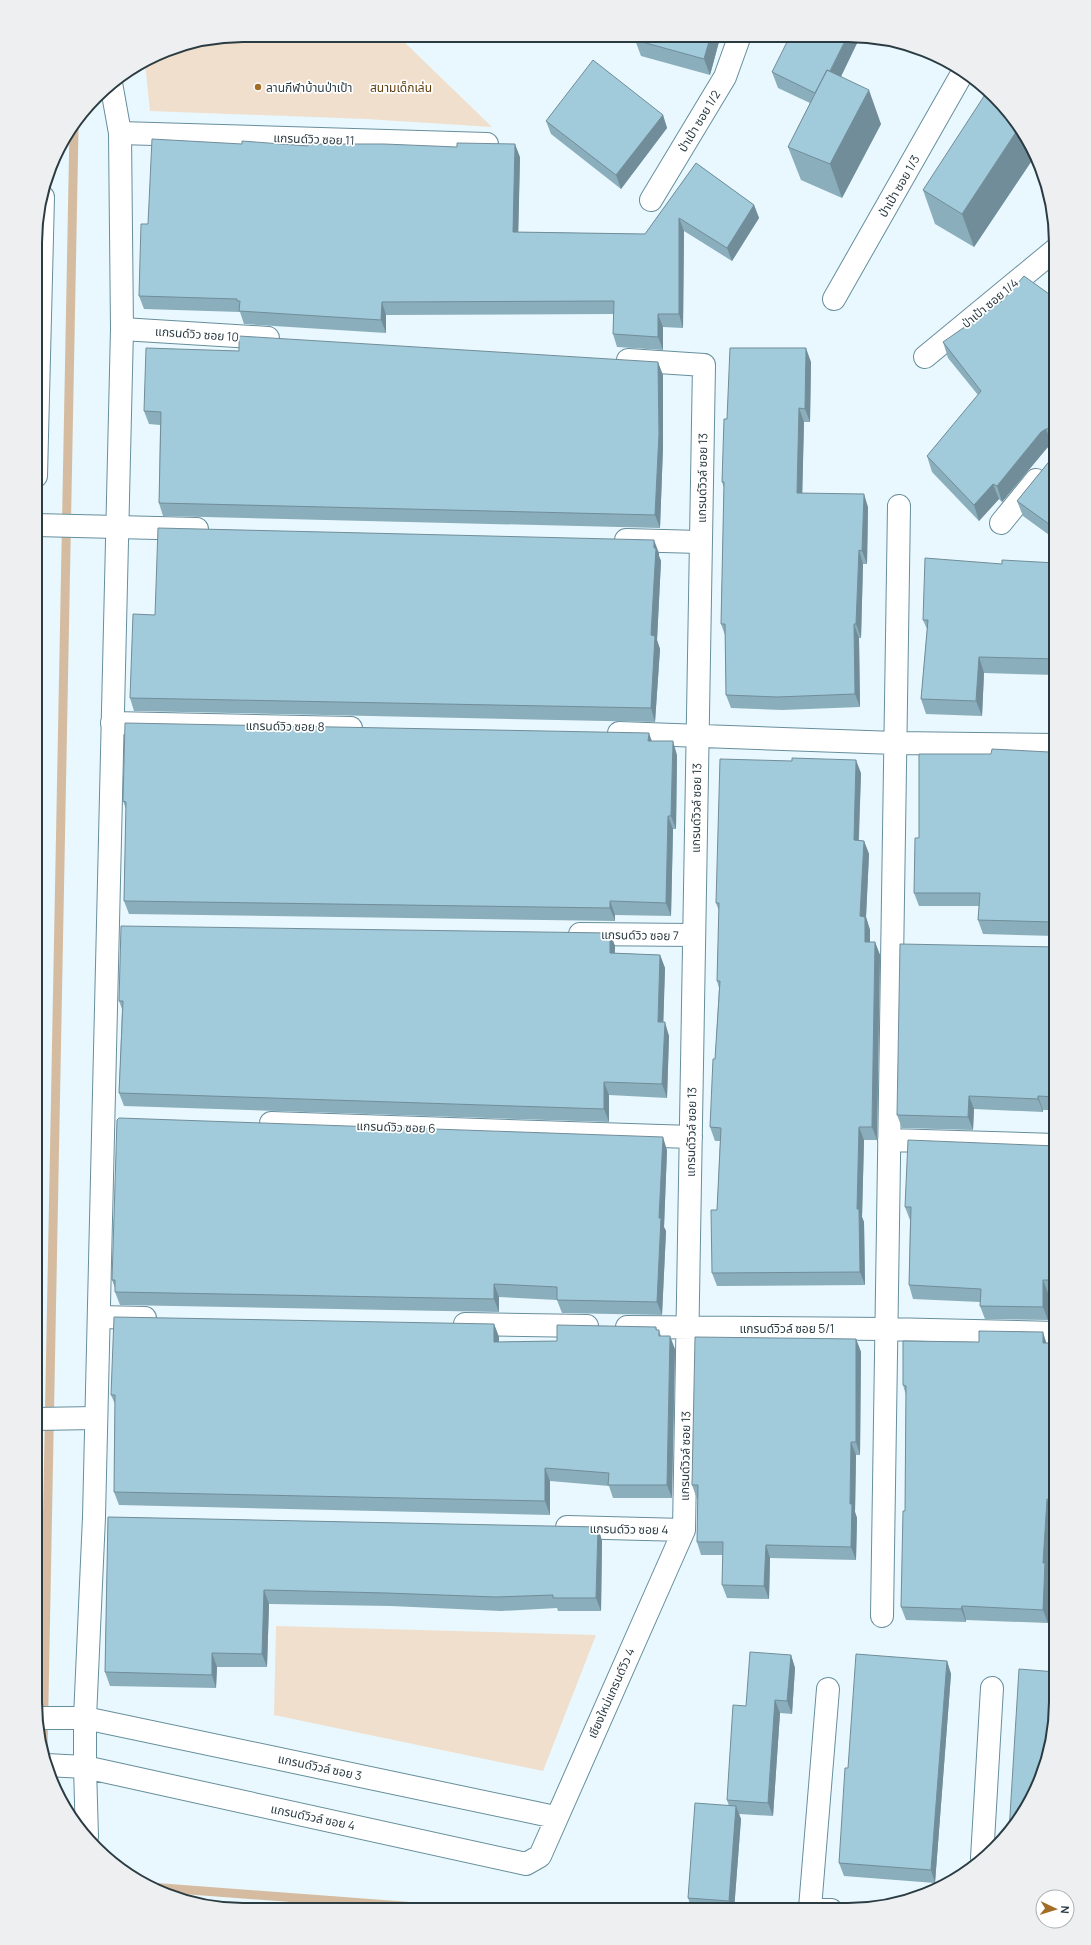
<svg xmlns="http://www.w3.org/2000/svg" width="1091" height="1945" font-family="Manrope,'Noto Sans Thai',sans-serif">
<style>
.green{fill:#f0dfcd}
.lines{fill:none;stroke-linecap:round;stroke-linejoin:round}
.stream{stroke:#d5bca0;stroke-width:9}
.minor-casing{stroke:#678e9c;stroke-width:24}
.tertiary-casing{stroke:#678e9c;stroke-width:24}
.minor{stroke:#fff;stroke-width:22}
.tertiary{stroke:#fff;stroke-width:22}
.wall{fill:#8aaebb}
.shaded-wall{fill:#718d99}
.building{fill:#a1cada;stroke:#718d99}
.poi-dot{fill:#a26d27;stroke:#fff;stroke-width:1.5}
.labels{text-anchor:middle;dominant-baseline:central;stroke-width:3.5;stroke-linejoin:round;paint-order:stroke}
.poi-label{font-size:12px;fill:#2b3b42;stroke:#fff;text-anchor:start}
.park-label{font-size:12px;fill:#5e3b0a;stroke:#fff}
.street-label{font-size:12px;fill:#2b3b42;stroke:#fff}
.rim{fill:none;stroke:#2b3b42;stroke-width:2}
</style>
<rect width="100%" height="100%" fill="#e8f8fe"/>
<path class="green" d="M243 35 398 36 492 127 366 119 150 111 145 63 164 51Z
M276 1626 596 1635 543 1771 274 1715Z"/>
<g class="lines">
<path class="stream" d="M43 1752 74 129
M150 1887 443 1909"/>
<defs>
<path id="minor" d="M120 133 487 144
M651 200 725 77 739 38
M834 299 963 72
M122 329 268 338
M925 357 1056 249
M1001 523 1036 480
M36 525 197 529
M626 540 700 542
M112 723 351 728
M619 733 895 743 1056 745
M580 934 694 935
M271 1123 691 1137
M889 1140 1056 1145
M99 1317 145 1318
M465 1324 587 1326
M627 1327 886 1329 1056 1333
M35 1419 96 1418
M567 1527 684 1530
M882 1616 899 506
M828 1689 810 1908 831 1910
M85 1718 555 1817
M87 1837 85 1767 526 1864 540 1856 684 1530 704 365 628 360
M982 1858 992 1688"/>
<path id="tertiary" d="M36 476 43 197
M38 1718H85
M46 1765 85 1767V1718L94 1517 122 329 120 133 111 83"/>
</defs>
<use href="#minor" class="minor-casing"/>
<use href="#tertiary" class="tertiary-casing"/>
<use href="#minor" class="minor"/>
<use href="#tertiary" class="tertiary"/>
</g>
<path class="wall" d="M636 37 720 38 710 75 641 56 635 40Z
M859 39 841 76 881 124 842 198 801 180 788 147 810 103 778 88 772 72Z
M663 115 667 128 621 189 551 134 546 121Z
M1021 127 1035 156 974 247 935 224 923 190Z
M242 144 308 146 520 157 518 232 645 234 696 163 754 205 759 218 732 261 684 231 683 328 663 327V350L617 347 613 334V314L386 315V333L244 324 240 312 144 309 139 296 148 224Z
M1056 299V444H1052L1047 448 1002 502 999 499 979 521 932 472 927 456 978 395 948 358 943 342Z
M811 362 810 422H804L802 493 868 507 867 564H863L861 638H859L860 707 782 710 731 708 726 695 725 635 721 624 724 488 722 482 727 419Z
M663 375V447L660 528 163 516 159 503 160 425 149 424 144 411Z
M1056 453V540L1023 516 1017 501Z
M659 553V556L661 561 657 640 660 649 655 722 134 711 130 698 155 615Z
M1056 563V675L984 673 982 716 926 714 921 699 927 629 923 620 1002 564Z
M652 741 677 755 676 829H673L671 916 615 915V921L129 914 124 901 126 809 123 801Z
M1051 755H1056V936L983 934 978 920 979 906H919L914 893 919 838Z
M861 773 859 840 864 841 869 854 866 917 870 930V942H875L880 955 877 1138V1140H864L862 1217 864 1222 865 1285 717 1286 712 1273 717 1210 720 1141H715L710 1127 715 1059 719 988 717 981 719 911 716 903Z
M610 933 615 946V953L660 955 665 968 663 1022 669 1036 667 1098 609 1095V1122L124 1106 119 1093 122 1009 119 1001Z
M1056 947V1110H1043V1112L974 1109 973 1130 902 1128 897 1115Z
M1056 1146V1293H1048V1320L985 1319 980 1306V1302L913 1299 909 1285 910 1220 905 1207Z
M667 1150 664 1227 666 1231 662 1315 562 1313 557 1300 499 1297V1312L120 1305 115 1292V1288L112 1280Z
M494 1324 499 1337V1342L557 1341 656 1327 657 1330H659L661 1336 675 1349 672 1498H613L609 1486 550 1481V1515L119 1505 114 1492 115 1404 111 1395Z
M856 1339 861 1352 860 1455H856L855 1512 857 1518 856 1560 770 1558 769 1599 727 1598 722 1585 723 1555H701L697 1542 698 1499H697L692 1485Z
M979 1342 1050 1343 1054 1352H1056V1513H1051L1048 1572 1050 1576 1048 1623 966 1620V1622L906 1620 901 1607 905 1511 906 1395 903 1385Z
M108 1517 598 1527 602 1541 601 1611H558L557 1608 501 1611 391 1606 269 1604 267 1667H217L216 1688 110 1686 105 1672Z
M791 1655 795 1668 792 1714 780 1713 773 1816 739 1814 741 1819 734 1910H692L688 1898 729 1806 727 1800 746 1706Z
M947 1661 951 1674 935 1883 844 1876 839 1863 848 1768Z"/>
<path class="shaded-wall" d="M710 38H720L710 75 704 59Z
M846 39H859L825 110 819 95Z
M869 90 881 124 842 198 830 164Z
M663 115 667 128 621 189 616 175Z
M1020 126 1035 156 974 247 962 214Z
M515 144 520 157 518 245 513 232Z
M754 205 759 218 732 261 727 248Z
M679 218 684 231 683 328 679 314Z
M382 302 386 315V333L381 320Z
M658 314 663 327V350L658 337Z
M806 348 811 362 810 422 805 409Z
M658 362 663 375V447L660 528 655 515Z
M799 408 804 422 802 506 797 493Z
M1046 429 1052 444 1047 448 1002 502 997 486 1041 432Z
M993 484 999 499 979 521 974 505Z
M864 494 868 507 867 564 862 551Z
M654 540 659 553V556L661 561 657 640 660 649 655 722 651 708V635Z
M859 550 863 564 861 638 856 624Z
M854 624 859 638 860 707 855 694Z
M979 657 984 673 982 716 976 701Z
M649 733 654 747 648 741Z
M673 741 677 755 676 829 671 816Z
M856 760 861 773 858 853 854 840Z
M668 816 673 829 671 916 666 903Z
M864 841 869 854 866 917 870 930V955L865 942 860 916Z
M610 901 615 915V921L610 908Z
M1052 901 1056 911V932L1052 922Z
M610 933 615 946 614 966 610 953Z
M875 942 880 955 877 1140 872 1127Z
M660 955 665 968 663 1035 658 1022Z
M665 1022 669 1036 667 1098 662 1084Z
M604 1082 609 1095V1122L604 1109Z
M969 1096 974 1109 973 1130 968 1117Z
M1038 1096 1043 1110V1112L1038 1099Z
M859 1127 864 1140 862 1217 864 1222 865 1285 860 1272 857 1209Z
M663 1137 667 1150 664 1227 666 1231 662 1315 657 1302 659 1218Z
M1043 1280 1048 1293V1320L1043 1307Z
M494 1284 499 1297V1312L494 1299Z
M494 1324 499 1337V1355L494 1342Z
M1043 1332 1047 1345 1043 1343Z
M670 1336 675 1349 672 1498 667 1485Z
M856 1339 861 1352 860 1455 856 1442Z
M1050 1343 1055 1356 1050 1352Z
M851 1442 856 1455 855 1512 857 1518 856 1560 851 1547 850 1504Z
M545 1468 550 1481V1515L545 1501Z
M1047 1499 1051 1513 1048 1572 1050 1576 1048 1623 1043 1610V1563Z
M598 1527 602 1541 601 1611 596 1598Z
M766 1545 770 1558 769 1599 764 1586Z
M264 1590 269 1604 267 1667 262 1654Z
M962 1606 966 1620V1622L961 1609Z
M212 1653 217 1667 216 1688 212 1675Z
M791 1655 795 1668 792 1714 787 1701Z
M947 1661 951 1674 935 1883 931 1870Z
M775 1700 780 1713 773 1816 768 1803Z
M736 1806 741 1819 734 1910H732L729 1901Z"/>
<path class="building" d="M636 37 710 38 704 59 635 40Z
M789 38 846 39 830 71 827 70 815 93 772 72Z
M593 60 663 115 616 175 546 121Z
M827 70 869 90 830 164 788 147Z
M988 90 1020 126 962 214 923 190Z
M152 139 242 144V141L308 146V144H384L457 147V143L515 144 513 232 645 234 696 163 754 205 727 248 679 218V314H658V337L613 334 614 301 382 302 381 320 239 311 240 301H237V299L139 296 141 224H148Z
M1024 276 1056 299V430L1052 428 1046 429 1041 432 997 486 993 484 974 505 927 456 981 391 943 342 1002 301Z
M239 336 658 362 659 434 655 515 159 503 161 412 144 411 146 348 239 351Z
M730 348H806L805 409 799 408 797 493 864 494 862 551 859 550 856 624H854L855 694 777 697 726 695 725 624H721L724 482H722L724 419H727Z
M1056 453V529L1017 501Z
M158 528 654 540V548H656L651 635 655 636 651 708 130 698 133 614 155 615Z
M925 558 1002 564V560L1056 563V659L979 657 976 701 921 699 928 620H923Z
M125 723 649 733 648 741H673L671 816H668L666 903 610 901V908L124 901 126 802 123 801Z
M992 749 1049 752V755H1056V900L1052 901V922L978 920 980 893H914L915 838H919V754H991Z
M792 758 856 760 854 840 864 841 860 916 865 917V942H875L872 1125V1127H859L857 1209H859L860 1272 712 1273 711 1210H717L721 1128 710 1127 713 1059H715L720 981H717L719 903H716L720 759 792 761Z
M121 926 610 933V953L660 955 658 1022H665L662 1084 604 1082V1109L119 1093 123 1001H119Z
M900 944 1056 947V1097L1038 1096V1099L969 1096 968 1117 897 1115Z
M119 1118 663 1137 659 1218H661L657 1302 557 1300V1287L494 1284V1299L115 1292V1280H112L117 1120Z
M908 1140 1056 1146V1280H1043V1307L980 1306 981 1289 909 1285 911 1207H905Z
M114 1317 494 1324V1342L557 1341V1325L656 1327V1330H659V1336H670L667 1485H608L609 1473 545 1468V1501L114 1492 115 1395H111Z
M979 1331 1043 1332V1343H1050V1352H1056V1500L1047 1499 1043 1563H1045L1043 1610 962 1606 961 1609 901 1607 903 1511H905L906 1386 903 1385V1341L979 1342Z
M695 1337 856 1339V1442H851L850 1504H852L851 1547 766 1545 764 1586 722 1585 723 1542H697L698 1485H692Z
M108 1517 598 1527 596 1598H553V1595L496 1597 386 1593 264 1590 262 1654 212 1653V1675L105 1672Z
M750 1652 791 1655 787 1701 775 1700 768 1803 727 1800 733 1705 746 1706Z
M856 1654 947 1661 931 1870 839 1863 845 1768H848Z
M1019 1669 1056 1672V1715L1040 1781 1013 1829 1009 1832Z
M695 1803 736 1806 729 1901 688 1898Z"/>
<circle class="poi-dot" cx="258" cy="87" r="4"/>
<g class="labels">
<g class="poi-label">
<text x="266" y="87">ลานกีฬาบ้านป่าเป้า</text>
</g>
<g class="park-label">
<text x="401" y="87">สนามเด็กเล่น</text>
</g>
<g class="street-label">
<text transform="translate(699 121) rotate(-59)">ป่าเป้า ซอย 1/2</text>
<text transform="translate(314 139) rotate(2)">แกรนด์วิว ซอย 11</text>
<text transform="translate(899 186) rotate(-60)">ป่าเป้า ซอย 1/3</text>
<text transform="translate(990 303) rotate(-40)">ป่าเป้า ซอย 1/4</text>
<text transform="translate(197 334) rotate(4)">แกรนด์วิว ซอย 10</text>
<text transform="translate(702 478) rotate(-89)">แกรนด์วิวล์ ซอย 13</text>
<text transform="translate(285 726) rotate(1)">แกรนด์วิว ซอย 8</text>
<text transform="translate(696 808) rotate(-89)">แกรนด์วิวล์ ซอย 13</text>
<text transform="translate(640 935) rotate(1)">แกรนด์วิว ซอย 7</text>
<text transform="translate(396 1127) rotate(2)">แกรนด์วิว ซอย 6</text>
<text transform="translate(691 1132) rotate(-89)">แกรนด์วิวล์ ซอย 13</text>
<text x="787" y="1328">แกรนด์วิวล์ ซอย 5/1</text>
<text transform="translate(685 1456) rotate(-89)">แกรนด์วิวล์ ซอย 13</text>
<text transform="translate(629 1529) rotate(1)">แกรนด์วิว ซอย 4</text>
<text transform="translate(611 1693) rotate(-66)">เชียงใหม่แกรนด์วิว 4</text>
<text transform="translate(320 1767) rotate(12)">แกรนด์วิวล์ ซอย 3</text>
<text transform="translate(313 1817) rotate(12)">แกรนด์วิวล์ ซอย 4</text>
</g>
</g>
<path d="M0 0H1091V1945H0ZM243 42H848A201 201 0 0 1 1049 243V1702A201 201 0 0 1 848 1903H243A201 201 0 0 1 42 1702V243A201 201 0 0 1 243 42Z" fill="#eeeff0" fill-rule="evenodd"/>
<path class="rim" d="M243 42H848A201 201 0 0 1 1049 243V1702A201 201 0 0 1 848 1903H243A201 201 0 0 1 42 1702V243A201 201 0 0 1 243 42Z"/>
<g transform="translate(1055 1909) rotate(94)"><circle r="19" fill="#ffffff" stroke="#aab1b3"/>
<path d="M0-3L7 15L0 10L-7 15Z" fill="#a26d27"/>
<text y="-6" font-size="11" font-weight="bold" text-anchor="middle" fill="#2b3b42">N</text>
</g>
</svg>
